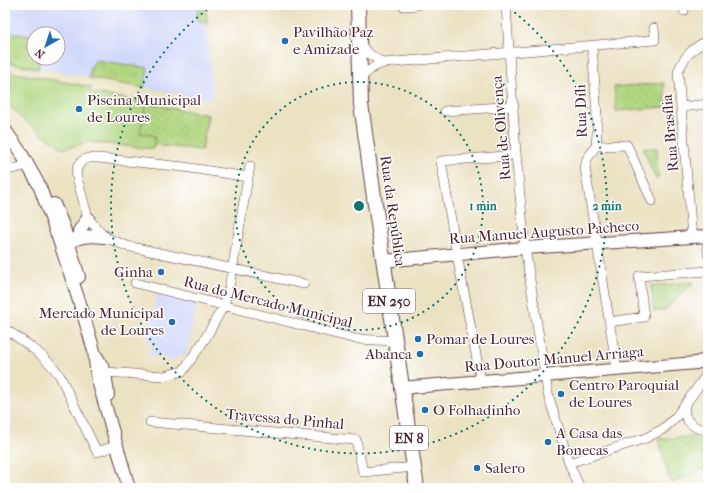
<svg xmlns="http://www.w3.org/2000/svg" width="713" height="493" font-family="'IM FELL French Canon',serif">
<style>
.built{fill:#d1d9f9;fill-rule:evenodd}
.grass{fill:url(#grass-tufts);stroke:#7d7a56}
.park{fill:url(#park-dots);stroke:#7d7a56}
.garden{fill:#b0d680;stroke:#7d7a56}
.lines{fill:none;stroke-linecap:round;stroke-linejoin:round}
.street-casing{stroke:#623c42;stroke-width:10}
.secondary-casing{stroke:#623c42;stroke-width:14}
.primary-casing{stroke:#623c42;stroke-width:16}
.street{stroke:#fff;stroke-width:9}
.secondary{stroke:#fff;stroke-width:12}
.primary{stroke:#fff;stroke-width:14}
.ring{fill:none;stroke:#0f766e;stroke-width:2;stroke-dasharray:2 4}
.poi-dot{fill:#1f6fb2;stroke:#fff;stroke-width:1.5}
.labels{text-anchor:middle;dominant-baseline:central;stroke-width:3;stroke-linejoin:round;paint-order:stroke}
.shield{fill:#fff;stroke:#80626b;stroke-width:1}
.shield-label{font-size:14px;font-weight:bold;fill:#4a1f2b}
.poi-label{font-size:15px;fill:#4a1f2b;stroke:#fff;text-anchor:start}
.street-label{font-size:15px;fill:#4a1f2b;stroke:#fff}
.centre{fill:#0f766e;stroke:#fff;stroke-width:2}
.ring-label{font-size:12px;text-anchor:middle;font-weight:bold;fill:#0f766e;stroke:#fff;stroke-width:3;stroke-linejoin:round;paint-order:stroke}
</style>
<defs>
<pattern id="grass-tufts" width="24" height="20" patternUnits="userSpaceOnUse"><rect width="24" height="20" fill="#b0d680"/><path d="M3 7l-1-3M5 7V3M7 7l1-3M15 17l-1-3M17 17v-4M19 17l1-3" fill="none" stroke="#99b76f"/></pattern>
<pattern id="park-dots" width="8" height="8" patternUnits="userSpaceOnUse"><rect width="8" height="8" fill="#b0d680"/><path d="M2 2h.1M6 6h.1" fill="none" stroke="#99b76f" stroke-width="1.8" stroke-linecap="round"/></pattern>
</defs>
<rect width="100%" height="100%" fill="#fff"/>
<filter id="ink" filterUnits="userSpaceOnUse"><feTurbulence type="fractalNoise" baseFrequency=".025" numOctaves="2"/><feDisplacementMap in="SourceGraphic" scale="8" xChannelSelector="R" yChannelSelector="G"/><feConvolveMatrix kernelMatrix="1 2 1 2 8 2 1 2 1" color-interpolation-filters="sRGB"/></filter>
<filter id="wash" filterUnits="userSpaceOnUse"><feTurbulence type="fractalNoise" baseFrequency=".012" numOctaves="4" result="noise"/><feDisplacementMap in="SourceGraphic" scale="16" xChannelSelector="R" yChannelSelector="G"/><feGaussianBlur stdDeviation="0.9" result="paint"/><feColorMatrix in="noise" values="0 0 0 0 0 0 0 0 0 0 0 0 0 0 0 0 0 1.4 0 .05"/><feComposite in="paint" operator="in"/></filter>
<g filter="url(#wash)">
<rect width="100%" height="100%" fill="#ebe2c2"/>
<path class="built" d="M5 5H207V26L213 100 5 62ZM34 34H58V58H34Z
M157 293 198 302 186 356 177 355 176 361 149 355 152 343 147 342Z"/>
<path class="grass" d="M198 5H206L207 24 198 20 197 17Z
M8 32 34 37V58H40L38 69 5 62V33Z
M96 60 148 68 144 88 89 78 90 68Z"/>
<path class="park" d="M664 83 666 107 616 111 614 87Z
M146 103 208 115 202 150 154 145 155 136 140 133Z
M643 148H657L658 178H655Z
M694 282 665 310 654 311 651 286Z
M708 435V467L671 483 658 439Z"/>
<path class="garden" d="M5 71 91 87 90 92 146 103 140 133 155 136 153 149 88 142 63 149 19 116 5 101Z"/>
</g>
<g filter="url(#ink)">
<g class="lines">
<defs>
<path id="street" d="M506 5 516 154 525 248 548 394 569 463 580 488
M683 5 684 11
M403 6 419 5
M359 43C366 52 373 58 384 63L655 40 654 28
M592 45 597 116V134L596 146 587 159 585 168 617 370
M360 81C366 71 373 66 384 63
M682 107 708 104
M445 111 514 106
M596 146 627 145 652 201
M5 171 28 165
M248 177 184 167 98 158H89L82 161 78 166 76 174 88 218 104 237 127 246 304 284
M707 236 708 254
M692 237 678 72C684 56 693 48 708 40
M135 283 356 339 395 341
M609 322 644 317 639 276 708 271
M5 329C25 342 46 356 60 376L97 452 118 445
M105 372 164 376 183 371 205 339 224 305 229 288 250 166
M481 381 457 255 441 161 506 156 516 154
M685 405C682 421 694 429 708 430
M150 422 356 440 363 472 414 467
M569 463 646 438 663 429 676 417 708 373"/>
<path id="secondary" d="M5 130 21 153 39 185 58 237 82 310 94 351 97 377 129 488
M54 204 63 225 79 277
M79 231 88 218
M63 248C73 236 89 235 104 237
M383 261 525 248 708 236
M97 357 105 372 108 395
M401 388 696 363 708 359"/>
<path id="primary" d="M358 5 361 104 374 197 417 488"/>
</defs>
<use href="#street" class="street-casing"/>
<use href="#secondary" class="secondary-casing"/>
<use href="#primary" class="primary-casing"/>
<use href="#street" class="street"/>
<use href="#secondary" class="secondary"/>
<use href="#primary" class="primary"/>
</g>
</g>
<g class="ring">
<circle cx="359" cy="206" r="124"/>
<path d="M505 5A248 248 0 1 1 213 5"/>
</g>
<g class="poi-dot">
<circle cx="285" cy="41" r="4"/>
<circle cx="79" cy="109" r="4"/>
<circle cx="161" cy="272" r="4"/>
<circle cx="172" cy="322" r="4"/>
<circle cx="418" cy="339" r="4"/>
<circle cx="420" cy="354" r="4"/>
<circle cx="561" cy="394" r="4"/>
<circle cx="425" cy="410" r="4"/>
<circle cx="548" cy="442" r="4"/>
<circle cx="477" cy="468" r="4"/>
</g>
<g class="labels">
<g class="shield">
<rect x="363" y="289" width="52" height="24" rx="3"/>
<rect x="390" y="426" width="38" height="24" rx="3"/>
</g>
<g class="shield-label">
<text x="389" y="301">EN 250</text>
<text x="409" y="438">EN 8</text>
</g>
<g class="poi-label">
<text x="293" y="32">Pavilhão Paz<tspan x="293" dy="17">e Amizade</tspan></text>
<text x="87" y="100">Piscina Municipal<tspan x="87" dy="17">de Loures</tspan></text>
<text x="153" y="272" text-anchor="end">Ginha</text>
<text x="164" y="313" text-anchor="end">Mercado Municipal<tspan x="164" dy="17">de Loures</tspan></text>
<text x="426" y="339">Pomar de Loures</text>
<text x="412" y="354" text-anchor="end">Abanca</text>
<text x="569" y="385">Centro Paroquial<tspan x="569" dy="17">de Loures</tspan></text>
<text x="433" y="410">O Folhadinho</text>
<text x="556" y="433">A Casa das<tspan x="556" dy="17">Bonecas</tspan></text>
<text x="485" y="468">Salero</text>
</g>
<g class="street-label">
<text transform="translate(581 111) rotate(-92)">Rua Díli</text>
<text transform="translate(501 128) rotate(-95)">Rua de Olivença</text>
<text transform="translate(670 133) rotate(-95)">Rua Brasília</text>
<text transform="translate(393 211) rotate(82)">Rua da República</text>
<text transform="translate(544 232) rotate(-4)">Rua Manuel Augusto Pacheco</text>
<text transform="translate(268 302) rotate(14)">Rua do Mercado Municipal</text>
<text transform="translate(554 359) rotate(-5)">Rua Doutor Manuel Arriaga</text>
<text transform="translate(285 419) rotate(5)">Travessa do Pinhal</text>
</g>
</g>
<circle cx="359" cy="206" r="6" class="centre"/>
<g class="ring-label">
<text x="483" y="210">1 min</text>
<text x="607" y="210">2 min</text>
</g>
<rect width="713" height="493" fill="none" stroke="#fff" stroke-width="20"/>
<g transform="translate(46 46) rotate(219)"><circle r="19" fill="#ffffff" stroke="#b7a5aa"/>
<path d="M0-3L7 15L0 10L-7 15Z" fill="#1f6fb2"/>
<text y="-6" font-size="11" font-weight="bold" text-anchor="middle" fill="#4a1f2b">N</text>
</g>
</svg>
